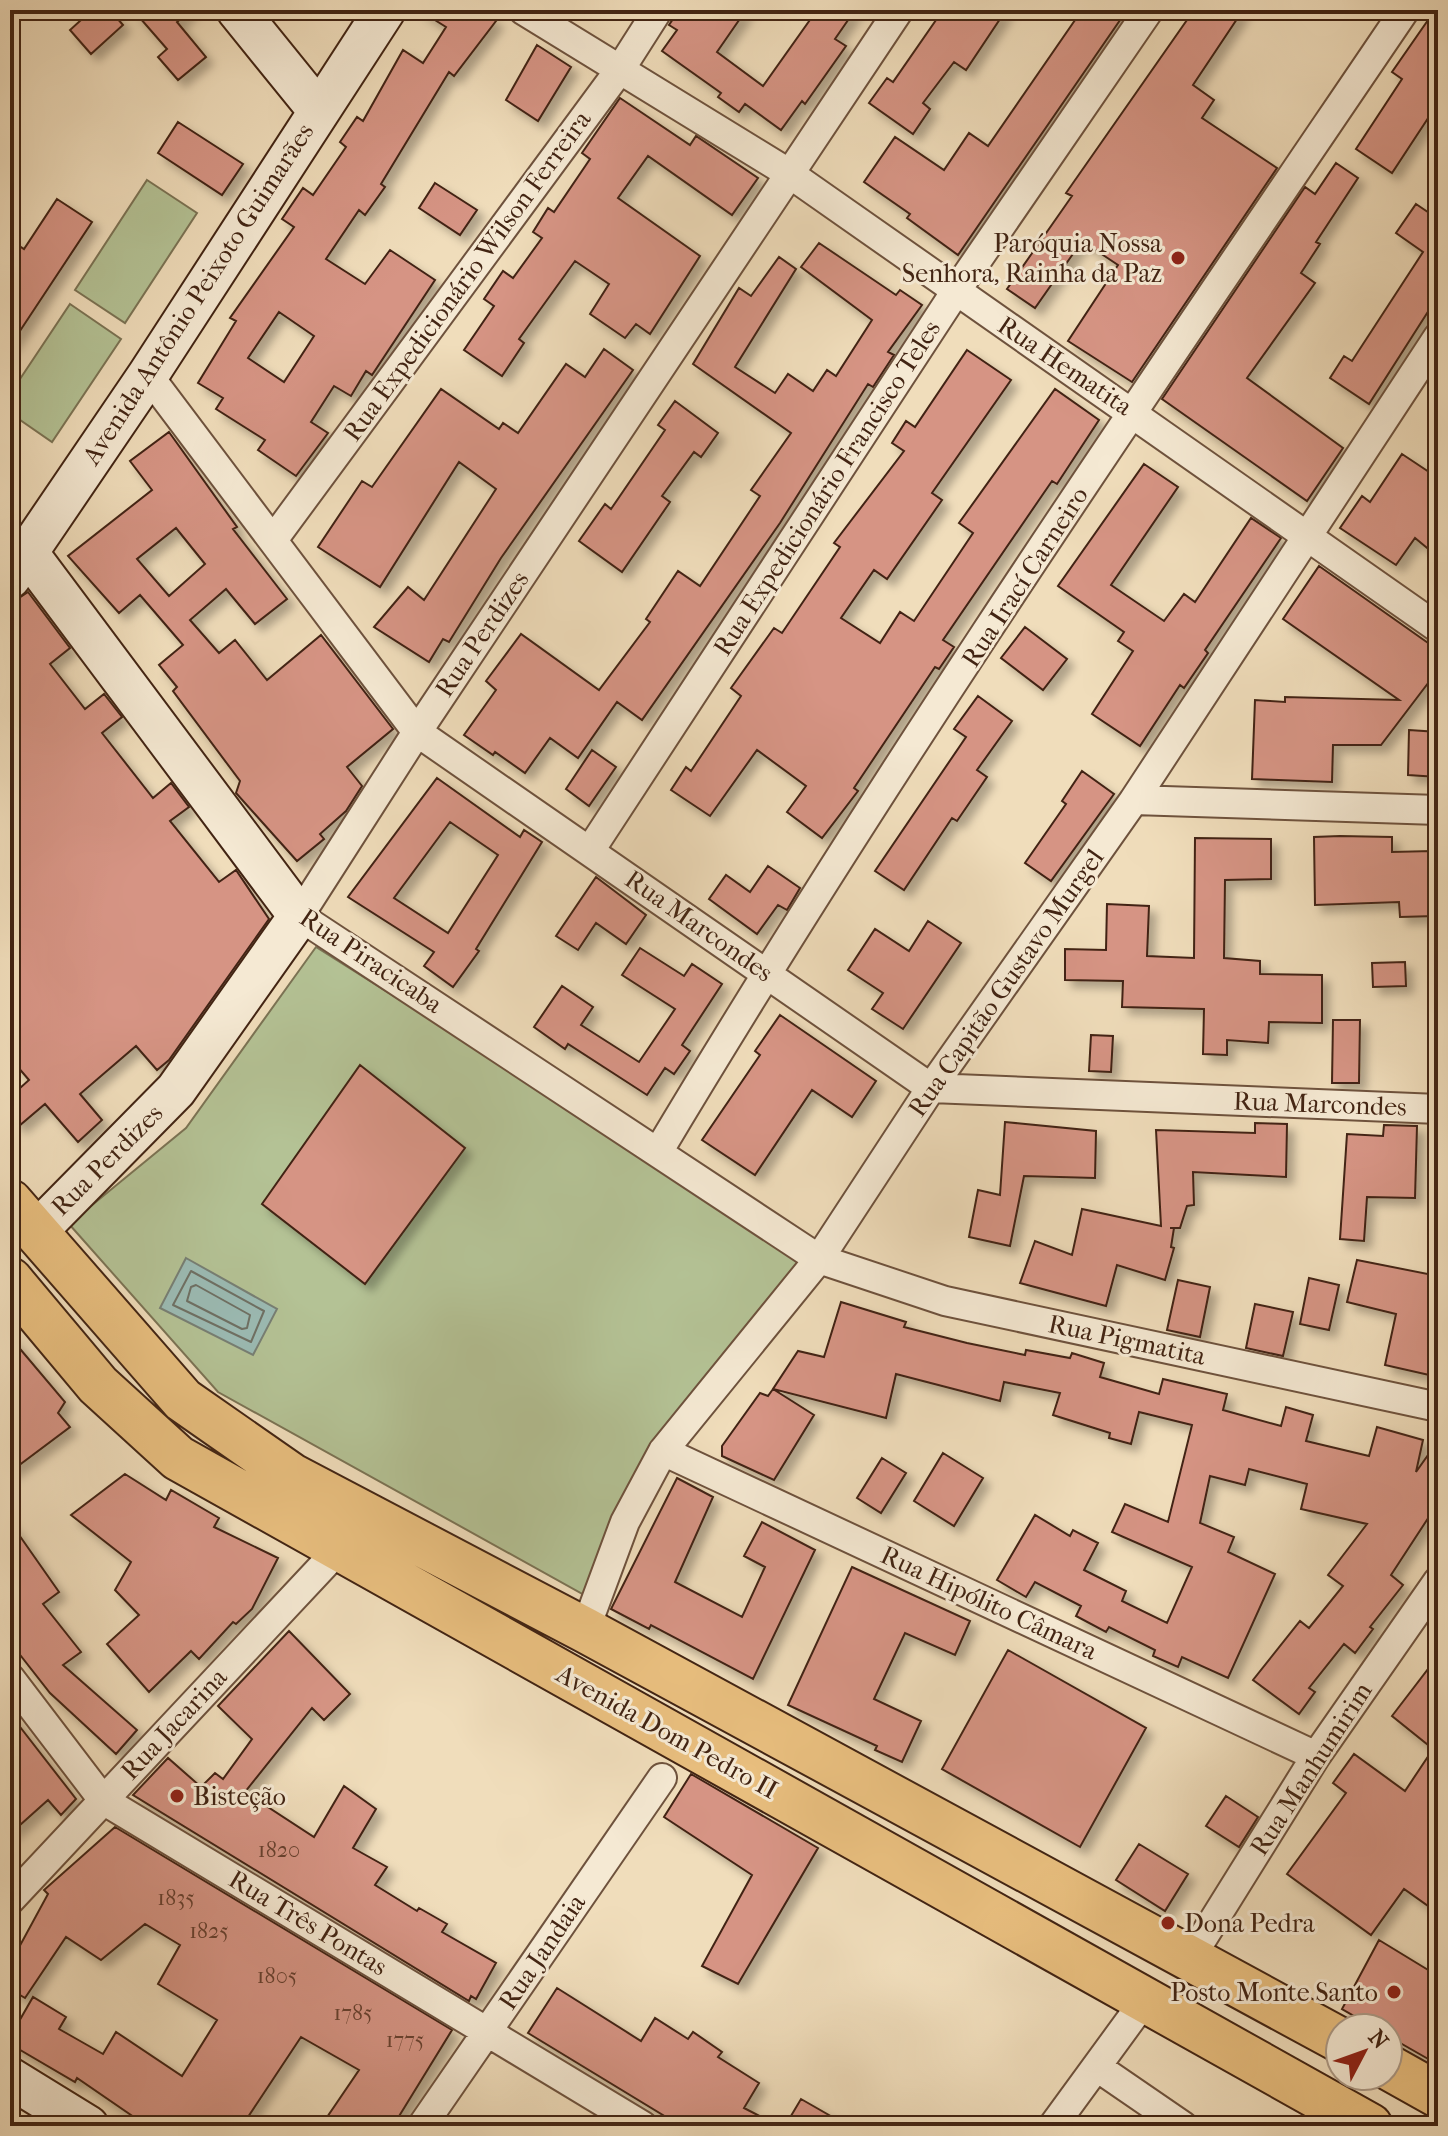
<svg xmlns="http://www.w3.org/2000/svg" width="1448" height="2136" font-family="'IM FELL French Canon',serif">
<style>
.green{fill:#b4c295;stroke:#7b7354;stroke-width:2}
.water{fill:#9bbbb4;stroke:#777f74;stroke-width:2}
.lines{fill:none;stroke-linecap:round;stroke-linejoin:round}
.shore{stroke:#6e7064;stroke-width:2}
.building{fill:#d69484;stroke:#422413;stroke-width:2;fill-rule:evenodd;filter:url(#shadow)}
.street-casing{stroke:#6e523d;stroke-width:32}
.secondary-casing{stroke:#422413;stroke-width:44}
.primary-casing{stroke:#422413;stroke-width:48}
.street{stroke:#f5e9d3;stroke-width:28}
.secondary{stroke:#f5e9d3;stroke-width:40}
.primary{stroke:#e8be7e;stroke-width:44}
.poi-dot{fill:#8f2418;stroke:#f5e9d3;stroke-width:3}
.labels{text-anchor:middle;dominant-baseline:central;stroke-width:6;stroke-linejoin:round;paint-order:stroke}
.number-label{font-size:22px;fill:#67402f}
.poi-label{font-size:26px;fill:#422413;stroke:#f5e9d3;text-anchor:end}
.street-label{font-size:26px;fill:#422413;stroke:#f5e9d3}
</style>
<defs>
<filter id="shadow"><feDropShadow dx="7" dy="7" stdDeviation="4" flood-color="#0004"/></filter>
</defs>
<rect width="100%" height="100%" fill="#f0ddbb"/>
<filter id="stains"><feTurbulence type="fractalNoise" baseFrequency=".0025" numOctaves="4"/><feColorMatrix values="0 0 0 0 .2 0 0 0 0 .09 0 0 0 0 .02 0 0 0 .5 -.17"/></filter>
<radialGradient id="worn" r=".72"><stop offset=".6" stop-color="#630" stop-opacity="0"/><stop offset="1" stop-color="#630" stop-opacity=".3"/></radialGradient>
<path class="green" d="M147 180 197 213 125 323 75 290Z
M70 304 121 339 52 442 10 413V394Z
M316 947 814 1261 647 1459 588 1597 218 1392 69 1224 186 1128Z"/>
<path class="water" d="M186 1258 277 1309 253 1355 160 1308Z"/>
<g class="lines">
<path class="shore" d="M191 1271 264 1311 251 1342 173 1305Z
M196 1285 250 1315 247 1328 242 1329 187 1301 191 1287Z"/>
</g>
<path class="building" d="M92 10H110L123 25 91 54 70 30Z
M133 10H191L177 22 206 57 178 80 158 57 167 49Z
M419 10H479L496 21 454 76 449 72 381 184 385 187 365 215 359 210 326 259 365 284 390 250 435 280 372 375 366 371 351 396 334 386 311 422 328 433 296 476 258 450 265 440 216 409 223 398 198 383 236 321 230 318 294 227 282 219 303 188 313 195 346 147 340 142 357 117 363 121 403 50 423 63 446 27ZM279 312 314 336 284 382 248 358Z
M679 10H746L717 52 763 86 817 10H855L835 39 846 46 805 104 802 101 781 130 745 104 739 112 718 97 721 93 662 51 677 30 669 25Z
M943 10H1006L966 70 954 62 923 103 930 109 913 134 869 103 887 78 893 82Z
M1082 10H1127L958 255 907 218 910 214 864 182 895 137 944 170 969 133 988 146Z
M1194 10H1243L1193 85 1214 100 1202 118 1277 168 1132 382 1068 341 1118 265 1082 241 1035 308 1007 289 1072 196 1066 193Z
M1435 10 1438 103 1392 173 1356 149 1402 79 1392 72Z
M537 45 571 67 538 121 506 100Z
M620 98 690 145 696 136 758 178 732 215 648 156 618 198 700 256 650 334 636 324 625 338 590 314 609 284 575 261 519 339 524 343 502 376 464 350 494 306 484 299 503 271 513 278 542 238 533 232 548 208 554 212 590 159 582 153Z
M178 122 243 164 222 195 158 153Z
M1336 163 1358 178 1316 242 1320 244 1301 273 1315 283 1247 378 1343 448 1307 501 1162 399 1305 187 1315 194Z
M435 183 477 210 460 235 419 208Z
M57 199 92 222 10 346V240L24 249Z
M1416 204 1438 219V296L1369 404 1330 378 1344 356 1352 361 1423 252 1396 233Z
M819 243 896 295 900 290 922 305 888 352 894 355 873 387 868 384 780 523 642 720 617 702 578 758 550 738 525 773 495 752 493 755 464 735 496 690 486 681 521 634 599 690 650 622 646 619 678 571 700 586 760 496 751 490 791 433 693 364 739 288 751 296 779 257 796 269 735 367 775 393 788 374 813 391 827 370 836 376 872 320 801 267Z
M604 349 633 370 501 558 449 642 443 639 429 662 374 627 408 587 424 600 496 489 459 462 380 587 318 547 362 481 372 487 441 389 499 429 503 423 518 433 566 364 585 377Z
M967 350 1011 380 932 493 942 500 887 579 874 570 841 618 880 643 900 612 914 621 973 533 959 523 1055 389 1099 420 1057 484 1052 481 943 640 954 647 939 669 935 667 854 788 858 791 822 838 787 812 806 786 757 750 710 816 671 790 686 767 691 771 741 696 731 688 774 628 782 633 840 547 834 543 904 451 892 443 906 421 915 427Z
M675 401 718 433 701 457 694 452 662 496 670 502 622 572 579 541 605 504 611 509 665 430 658 425Z
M169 432 237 527 233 529 287 599 255 624 226 589 190 620 219 653 235 640 267 680 321 635 393 729 347 767 362 786 346 811 320 834 324 839 297 861 236 793 240 781 173 691 177 687 159 665 183 645 140 595 119 613 68 556 152 490 130 461ZM176 528 205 564 169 596 137 559Z
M1402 454 1438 478V557L1415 538 1396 565 1340 528 1362 496 1370 502Z
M1144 464 1178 487 1111 585 1164 621 1184 594 1195 602 1251 518 1281 538 1205 650 1208 653 1184 688 1180 685 1140 746 1092 714 1133 651 1118 641 1124 632 1058 586Z
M1319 566 1438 650V670L1381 745H1333L1332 782 1252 779 1255 700 1285 702V697L1399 700 1283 619Z
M28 592 70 648 50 664 85 709 104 694 122 717 102 733 153 798 171 783 189 807 170 821 219 882 236 870 269 919 169 1060 157 1070 136 1046 80 1094 102 1120 78 1142 45 1104 19 1126 10 1115V1097L29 1080 10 1058V604Z
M1025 627 1067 659 1043 690 1001 658Z
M978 696 1012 721 977 770 987 777 957 821 952 818 904 890 875 871 966 737 954 729Z
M1409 730 1438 732V777L1408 775Z
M592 750 616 767 589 806 566 789Z
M1082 771 1114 794 1051 881 1025 863 1066 804 1062 801Z
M437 778 520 837 524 830 542 842 476 949 479 951 453 987 424 966 434 952 348 897ZM450 822 498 855 448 933 394 898Z
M1340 836 1392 837V852L1432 851 1435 916 1400 917 1399 902 1315 905 1314 837Z
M1195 838 1271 839V879L1225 880 1224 958 1260 961V974L1322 975V1023L1269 1022 1268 1043 1227 1040V1055L1203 1054 1204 1009 1122 1007 1123 981 1065 980V949L1106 950 1107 904 1149 906 1147 956 1194 958Z
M768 866 800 888 787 910 778 905 757 934 709 899 726 875 750 892Z
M596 877 646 915 626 944 596 923 578 950 556 936Z
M928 921 961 943 903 1029 872 1009 883 993 848 970 875 929 909 951Z
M640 948 684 976 692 964 722 984 682 1045 690 1051 674 1074 665 1068 647 1095 568 1044 565 1049 534 1027 562 986 593 1007 581 1025 639 1062 675 1009 622 975Z
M1405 962 1406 986 1373 987 1372 963Z
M780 1015 876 1081 852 1117 812 1090 755 1175 702 1140 760 1055 755 1051Z
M1333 1020H1360L1359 1083H1332Z
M1091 1035 1113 1036 1111 1072 1089 1071Z
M360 1065 465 1148 365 1284 262 1204Z
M1005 1122 1096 1131 1095 1178 1024 1176 1010 1246 969 1237 978 1190 1000 1195Z
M1255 1123 1287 1124 1286 1177 1193 1172 1194 1205 1187 1206 1180 1228H1170H1174L1171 1247 1174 1248 1165 1280 1117 1265 1106 1306 1020 1283 1035 1241 1072 1255 1082 1209 1161 1226 1156 1130 1255 1133Z
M1384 1125 1417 1126 1415 1198 1367 1197 1364 1241 1340 1239 1347 1134 1383 1136Z
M1357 1260 1438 1276V1377L1385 1365 1396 1314 1347 1302Z
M1309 1278 1339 1285 1329 1330 1300 1324Z
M1178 1280 1210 1287 1200 1337 1167 1330Z
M841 1302 906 1322 904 1327 967 1343 1025 1355 1026 1350 1070 1358 1072 1353 1104 1363 1100 1377 1159 1394 1163 1379 1227 1394 1223 1410 1281 1426 1286 1407 1313 1415 1306 1441 1369 1456 1377 1427 1423 1440 1416 1472 1438 1441V1503L1391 1575 1403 1585 1370 1627 1373 1629 1355 1653 1344 1644 1309 1688 1315 1692 1299 1714 1253 1680 1300 1621 1309 1628 1343 1586 1328 1575 1367 1524 1301 1509 1307 1484 1249 1469 1245 1485 1210 1476 1200 1523 1234 1537 1228 1552 1275 1574 1228 1678 1182 1657 1178 1667 1153 1656 1155 1650 1109 1627 1106 1632 1076 1616 1081 1606 1035 1582 1026 1597 997 1580 1035 1515 1070 1536 1073 1530 1098 1543 1084 1570 1126 1591 1122 1601 1167 1623 1192 1567 1112 1532 1125 1504 1168 1522 1192 1425 1139 1412 1131 1444 1109 1438 1110 1433 1053 1415 1060 1393 1004 1382 1000 1401 896 1374 886 1418 773 1389 798 1351 824 1357Z
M1255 1304 1293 1312 1283 1356 1246 1348Z
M10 1337 65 1402 58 1413 70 1427 10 1472Z
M773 1389 814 1415 774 1480 722 1456V1446L760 1393 768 1396Z
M943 1453 983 1478 954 1526 914 1501Z
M882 1458 906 1473 881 1513 857 1498Z
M125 1474 166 1500 171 1490 219 1518 214 1527 278 1558 252 1609 236 1624 233 1622 199 1659 191 1651 149 1692 107 1644 139 1615 115 1590 131 1562 71 1515Z
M677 1478 713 1497 675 1582 742 1617 765 1567 744 1556 762 1522 815 1550 753 1679 651 1625 649 1629 611 1609Z
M10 1522 59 1592 43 1604 81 1652 63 1665 137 1730 116 1754 50 1693 10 1642Z
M852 1567 970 1621 955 1655 905 1633 874 1699 921 1721 902 1762 875 1750 877 1746 788 1705Z
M289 1631 350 1694 324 1720 312 1708 245 1792 314 1837 344 1786 376 1809 353 1848 387 1867 375 1885 417 1911 419 1908 447 1924 442 1932 496 1963 476 1999 471 1996 469 2001 133 1795 168 1758 201 1787 215 1773 223 1779 252 1739 218 1706Z
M1008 1650 1146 1728 1080 1847 942 1769Z
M1438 1656V1913L1404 1889 1371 1935 1287 1874 1346 1793 1333 1783 1354 1754 1405 1791 1433 1749 1392 1716Z
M10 1714 76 1799 61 1815 48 1800 10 1834Z
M691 1774 818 1848 738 1984 702 1966 752 1875 664 1817Z
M1226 1796 1258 1817 1239 1847 1206 1826Z
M115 1827 452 2030 393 2126H321L359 2070 301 2037 242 2126H147L77 2078 75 2082 10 2044V2037L33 1997 66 2017 59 2029 103 2054 116 2032 182 2076 217 2020 158 1984 180 1945 145 1924 101 1960 66 1937 25 1998 10 1989V1946L17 1951 48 1894 44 1890Z
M1139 1844 1188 1874 1165 1911 1116 1880Z
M1379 1940 1438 1976V2047L1430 2060 1388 2036V2028H1375L1342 2009Z
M557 1988 641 2041 655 2018 688 2039 693 2032 722 2052 718 2057 759 2083 744 2108 779 2126H681L528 2033Z
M801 2099 848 2126H785Z"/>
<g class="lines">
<defs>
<path id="street" d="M523 10 790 174 1438 628
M899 10 417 732 299 916 819 1259 945 1301 1438 1407
M148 375 417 732 931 1088 1438 1109
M273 540 621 68 658 10
M1134 800 1438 810
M591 849 956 291 1149 10
M658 1152C891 762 1150 386 1405 10
M663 1451 1316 1756
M585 1630 625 1522 663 1451 819 1259 931 1088 1134 800 1438 337
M10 1678 103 1800 643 2126
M10 1900 339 1549
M1189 1960 1316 1756 1438 1581
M1097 2067 1183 2126
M422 2126 662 1778
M1053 2126 1145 2000"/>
<path id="secondary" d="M237 10 318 110
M27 552 299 916 176 1090 35 1233
M10 578 148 375 385 10
M10 2078 88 2126"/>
<path id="primary" d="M10 1202 183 1400 292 1476 585 1630 1340 2040
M10 1280 98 1385 178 1458 1370 2126
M1388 2067 1438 2095"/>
</defs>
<use href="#street" class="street-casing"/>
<use href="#secondary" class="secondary-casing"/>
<use href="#primary" class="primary-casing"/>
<use href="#street" class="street"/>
<use href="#secondary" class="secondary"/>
<use href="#primary" class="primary"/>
</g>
<g class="poi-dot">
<circle cx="1178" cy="258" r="8"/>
<circle cx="177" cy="1796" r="8"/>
<circle cx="1168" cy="1923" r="8"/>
<circle cx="1394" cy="1992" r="8"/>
</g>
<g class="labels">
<g class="number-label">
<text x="279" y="1850">1820</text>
<text x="176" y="1898">1835</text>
<text x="209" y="1931">1825</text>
<text x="277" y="1976">1805</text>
<text x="353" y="2013">1785</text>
<text x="405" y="2040">1775</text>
</g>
<g class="poi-label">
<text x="1162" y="243">Paróquia Nossa<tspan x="1162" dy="30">Senhora, Rainha da Paz</tspan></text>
<text x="193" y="1796" text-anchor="start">Bisteção</text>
<text x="1184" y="1923" text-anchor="start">Dona Pedra</text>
<text x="1378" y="1992">Posto Monte Santo</text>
</g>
<g class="street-label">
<text transform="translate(467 276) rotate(-54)">Rua Expedicionário Wilson Ferreira</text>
<text transform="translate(198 294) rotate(-57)">Avenida Antônio Peixoto Guimarães</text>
<text transform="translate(1065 366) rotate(34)">Rua Hematita</text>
<text transform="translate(827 488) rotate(-57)">Rua Expedicionário Francisco Teles</text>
<text transform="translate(1025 577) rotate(-57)">Rua Irací Carneiro</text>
<text transform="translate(482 634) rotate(-56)">Rua Perdizes</text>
<text transform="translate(699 926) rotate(35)">Rua Marcondes</text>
<text transform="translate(371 961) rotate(34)">Rua Piracicaba</text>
<text transform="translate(1006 983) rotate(-55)">Rua Capitão Gustavo Murgel</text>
<text transform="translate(1320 1104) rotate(2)">Rua Marcondes</text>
<text transform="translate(107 1160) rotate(-45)">Rua Perdizes</text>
<text transform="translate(1127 1340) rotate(12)">Rua Pigmatita</text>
<text transform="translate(989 1603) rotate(25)">Rua Hipólito Câmara</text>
<text transform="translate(174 1724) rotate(-47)">Rua Jacarina</text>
<text transform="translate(667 1732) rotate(29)">Avenida Dom Pedro II</text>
<text transform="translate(1311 1769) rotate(-57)">Rua Manhumirim</text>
<text transform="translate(308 1923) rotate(31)">Rua Três Pontas</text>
<text transform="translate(542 1952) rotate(-56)">Rua Jandaia</text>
</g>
</g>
<rect width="1448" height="2136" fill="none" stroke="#f0ddbb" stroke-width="40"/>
<rect x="12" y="12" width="1424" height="2112" fill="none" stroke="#422413" stroke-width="4"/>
<rect x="20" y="20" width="1408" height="2096" fill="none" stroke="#422413" stroke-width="2"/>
<g transform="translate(1364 2052) rotate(49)"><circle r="38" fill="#f5e9d3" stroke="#ad9a86" stroke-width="2"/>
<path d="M0-6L14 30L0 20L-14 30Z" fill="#8f2418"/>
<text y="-12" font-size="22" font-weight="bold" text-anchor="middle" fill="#422413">N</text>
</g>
<rect width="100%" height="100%" filter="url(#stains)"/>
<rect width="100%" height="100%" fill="url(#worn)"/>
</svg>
